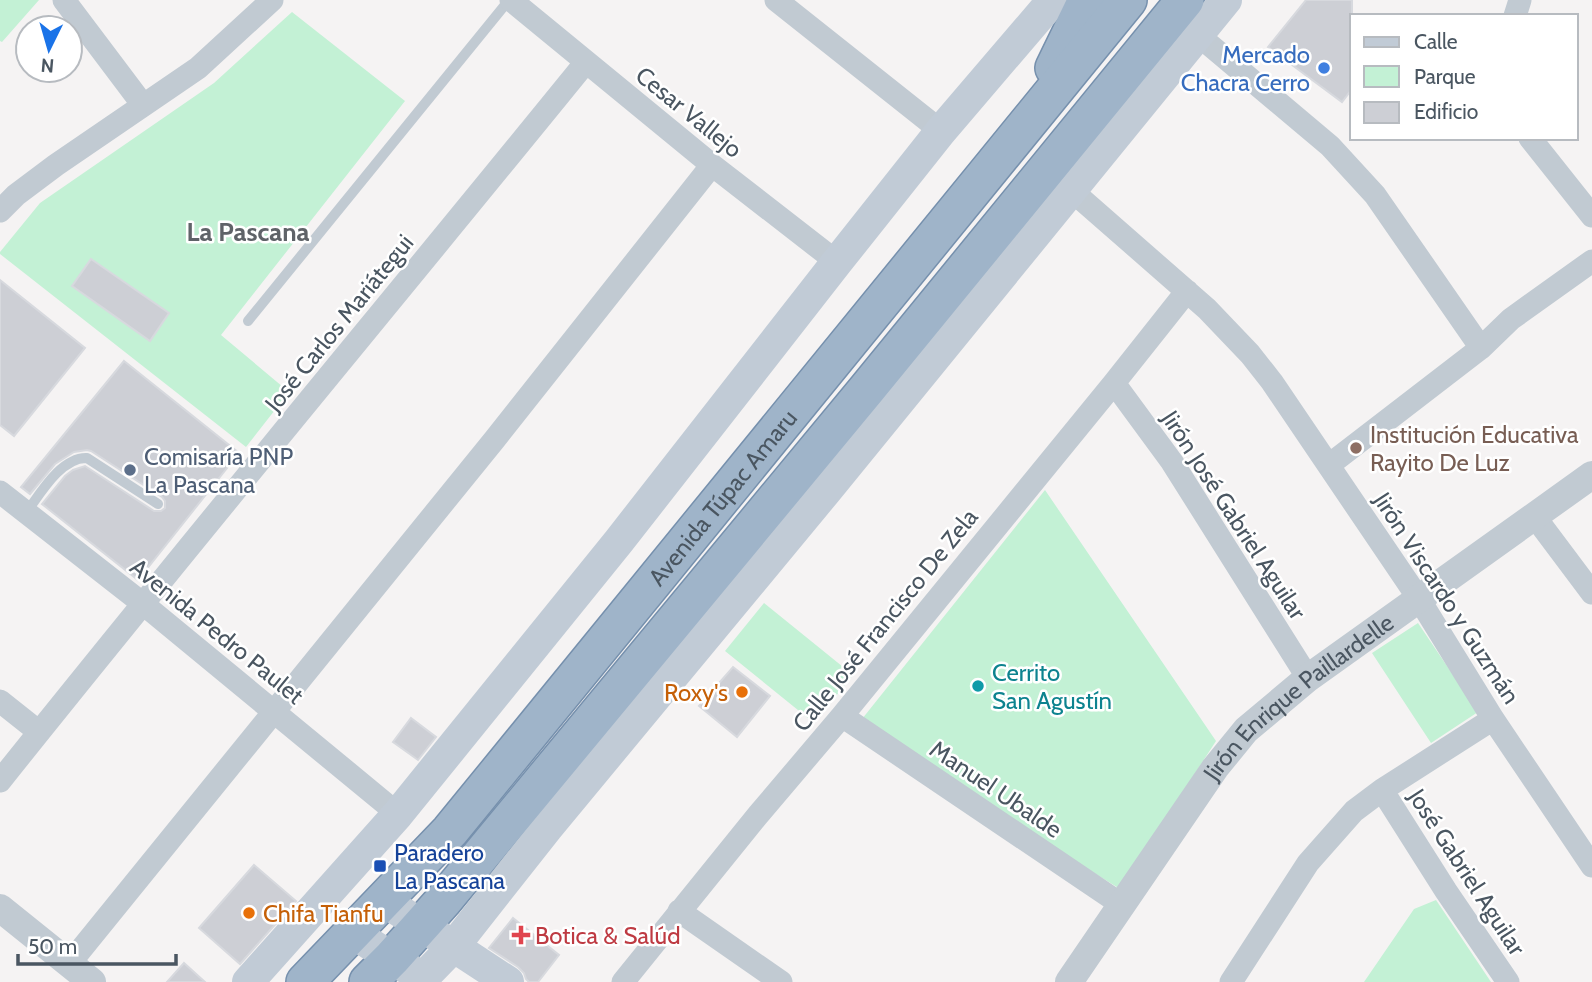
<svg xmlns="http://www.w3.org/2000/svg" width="1592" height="982" font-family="Cabin,sans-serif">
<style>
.green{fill:#c3f1d5}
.building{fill:#cdcfd5;stroke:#d7d9de;stroke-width:2}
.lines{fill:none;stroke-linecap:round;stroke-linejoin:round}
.trunk-casing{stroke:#7690ad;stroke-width:40}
.service{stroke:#c1cad2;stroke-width:10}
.minor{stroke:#c1cad2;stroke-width:23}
.tertiary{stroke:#c1cad2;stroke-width:28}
.secondary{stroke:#c1cbd6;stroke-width:32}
.trunk{stroke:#9fb4c9;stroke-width:37}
.shop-dot{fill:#3f7fe0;stroke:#fff;stroke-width:2.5}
.education-dot{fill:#8d6e63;stroke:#fff;stroke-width:2.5}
.service-dot{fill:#5c6f8a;stroke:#fff;stroke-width:2.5}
.culture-dot{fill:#0f9aa8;stroke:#fff;stroke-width:2.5}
.food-dot{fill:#e8710a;stroke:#fff;stroke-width:2.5}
.transit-dot{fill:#1a4fb4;stroke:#fff;stroke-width:2.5}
.health-dot{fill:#e0444e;stroke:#fff;stroke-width:2.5}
.labels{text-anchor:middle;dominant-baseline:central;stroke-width:5;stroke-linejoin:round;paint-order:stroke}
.shop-label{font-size:24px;fill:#366cbe;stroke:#fff;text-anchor:end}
.street-label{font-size:24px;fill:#4a5661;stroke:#fff}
.education-label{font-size:24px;fill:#785e54;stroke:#fff;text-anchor:start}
.service-label{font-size:24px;fill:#4e5e75;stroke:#fff;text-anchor:start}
.culture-label{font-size:24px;fill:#0d838f;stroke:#fff;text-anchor:start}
.food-label{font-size:24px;fill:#c56008;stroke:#fff;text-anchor:end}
.transit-label{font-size:24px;fill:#164399;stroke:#fff;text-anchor:start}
.health-label{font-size:24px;fill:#be3a42;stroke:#fff;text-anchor:start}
.neighbourhood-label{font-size:26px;font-weight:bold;fill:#5f6368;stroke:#fff}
</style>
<rect width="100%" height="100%" fill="#f5f3f3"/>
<path class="green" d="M0 0H39L2 42 0 41Z
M292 12 405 101 221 335 289 392 246 447 0 254V252L40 203 214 83Z
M1045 490 1216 741 1120 889 861 728 862 719Z
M764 603 853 675 814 723 725 651Z
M1418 623 1478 712 1431 743 1372 653Z
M1436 900 1491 982H1364L1414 909Z"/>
<path class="building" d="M1306 0H1352V89L1342 102 1268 47Z
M91 259 169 313 150 341 72 286Z
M0 280 85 348 14 436 0 425Z
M124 361 239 453 138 580 42 504 65 476 73 470 85 466 154 511H161L165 508V501L162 497 91 451 87 450 74 452 55 464 30 494 21 487Z
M733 667 770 696 737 737 699 706Z
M411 718 436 737 418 760 393 742Z
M254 865 296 901 240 964 199 928Z
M513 918 559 955 538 982H529L526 979 524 973 518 967 489 948Z
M184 963 205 982H167Z"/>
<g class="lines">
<defs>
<g id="trunk">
<path d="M1054 68 1087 0"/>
<path id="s2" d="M305 982 450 831 1128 0"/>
<path d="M368 982 392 958 443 901 867 389 1185 0"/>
</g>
</defs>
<use href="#trunk" class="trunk-casing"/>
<path class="service" d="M248 321 509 0
M26 513C40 494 61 457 87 458L158 504"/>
<path class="minor" d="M64 0 143 105
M511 0 712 165 837 262
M776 0 941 131
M1515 16 1520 0
M1198 35 1330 146 1375 195 1481 348
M1530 138 1592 216
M1071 190 1207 309 1250 354 1272 382 1419 599 1493 719 1592 866
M0 211 16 195 56 165 198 68 272 0
M1114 383 1172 462 1308 678
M1329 465 1481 348 1511 319 1592 261
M0 492 142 603 398 814
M1535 517 1592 593
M0 701 39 732
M842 716 1122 905
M0 781C193 539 391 302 586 62
M1382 790 1446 891 1508 982
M679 911 781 982
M70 963 495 439 712 165
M623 982 758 815 842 716 1114 383 1187 291
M1231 982 1308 863 1354 811 1382 790 1493 719"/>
<g class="tertiary">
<path d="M0 908 92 982"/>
<path id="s1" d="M1069 982 1215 768 1246 730 1308 678 1592 475"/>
</g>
<path class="secondary" d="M383 900 508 982
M352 932 413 972
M423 978 454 946 547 828 826 491 1226 0
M248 982 398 814 619 541 837 262 941 131 1053 0"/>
<use href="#trunk" class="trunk"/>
</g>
<circle class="shop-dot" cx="1324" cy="68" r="7"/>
<circle class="education-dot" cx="1356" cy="448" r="7"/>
<circle class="service-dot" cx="130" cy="470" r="7"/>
<circle class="culture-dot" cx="978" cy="686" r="7"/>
<g class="food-dot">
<circle cx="742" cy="692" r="7"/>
<circle cx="249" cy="913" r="7"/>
</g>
<rect class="transit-dot" x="373" y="859" width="14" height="14" rx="3.5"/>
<path class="health-dot" d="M517.5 924.5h7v7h7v7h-7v7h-7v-7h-7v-7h7z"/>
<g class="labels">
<g class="shop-label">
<text x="1310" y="54">Mercado<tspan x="1310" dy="28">Chacra Cerro</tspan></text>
</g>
<g class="street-label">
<text transform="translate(689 112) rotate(39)">Cesar Vallejo</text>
<text transform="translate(339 323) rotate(-51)">José Carlos Mariátegui</text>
<text stroke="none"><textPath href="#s2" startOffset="640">Avenida Túpac Amaru</textPath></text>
<text transform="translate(1234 515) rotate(57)">Jirón José Gabriel Aguilar</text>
<text transform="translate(1447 598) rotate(57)">Jirón Viscardo y Guzmán</text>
<text transform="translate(885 620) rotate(-51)">Calle José Francisco De Zela</text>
<text transform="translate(217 631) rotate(39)">Avenida Pedro Paulet</text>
<text stroke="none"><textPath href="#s1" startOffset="369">Jirón Enrique Paillardelle</textPath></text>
<text transform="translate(996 789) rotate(34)">Manuel Ubalde</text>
<text transform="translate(1467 872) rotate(57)">José Gabriel Aguilar</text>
</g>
<g class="education-label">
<text x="1370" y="434">Institución Educativa<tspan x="1370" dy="28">Rayito De Luz</tspan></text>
</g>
<g class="service-label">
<text x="144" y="456">Comisaría PNP<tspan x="144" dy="28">La Pascana</tspan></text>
</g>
<g class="culture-label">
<text x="992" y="672">Cerrito<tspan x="992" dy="28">San Agustín</tspan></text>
</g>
<g class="food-label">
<text x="728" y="692">Roxy's</text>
<text x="263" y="913" text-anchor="start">Chifa Tianfu</text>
</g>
<g class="transit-label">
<text x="394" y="852">Paradero<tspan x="394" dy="28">La Pascana</tspan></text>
</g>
<g class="health-label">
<text x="535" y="935">Botica &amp; Salúd</text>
</g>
<g class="neighbourhood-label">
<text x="248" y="232">La Pascana</text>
</g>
</g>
<rect x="1350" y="14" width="228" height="126" fill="#ffffff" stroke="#b7bbc0" stroke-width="2"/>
<rect x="1364" y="37" width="35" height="10" fill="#c1cbd6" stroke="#b7bbc0" stroke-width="2"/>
<text x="1414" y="49" font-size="21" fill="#4a5661">Calle</text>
<rect x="1364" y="66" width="35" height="21" fill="#c3f1d5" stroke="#b7bbc0" stroke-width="2"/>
<text x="1414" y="84" font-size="21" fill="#4a5661">Parque</text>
<rect x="1364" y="102" width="35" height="21" fill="#cdcfd5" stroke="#b7bbc0" stroke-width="2"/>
<text x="1414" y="119" font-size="21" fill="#4a5661">Edificio</text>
<g transform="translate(49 49) rotate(185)"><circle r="33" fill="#ffffff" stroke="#b7bbc0" stroke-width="2"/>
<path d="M0-5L12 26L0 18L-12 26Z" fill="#1a73e8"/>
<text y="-10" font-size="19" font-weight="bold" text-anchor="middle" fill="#4a5661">N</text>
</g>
<path d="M18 954v10h158v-10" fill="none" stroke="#4a5661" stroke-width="3.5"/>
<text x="28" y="954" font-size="21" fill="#4a5661" stroke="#ffffff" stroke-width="5" paint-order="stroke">50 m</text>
</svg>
